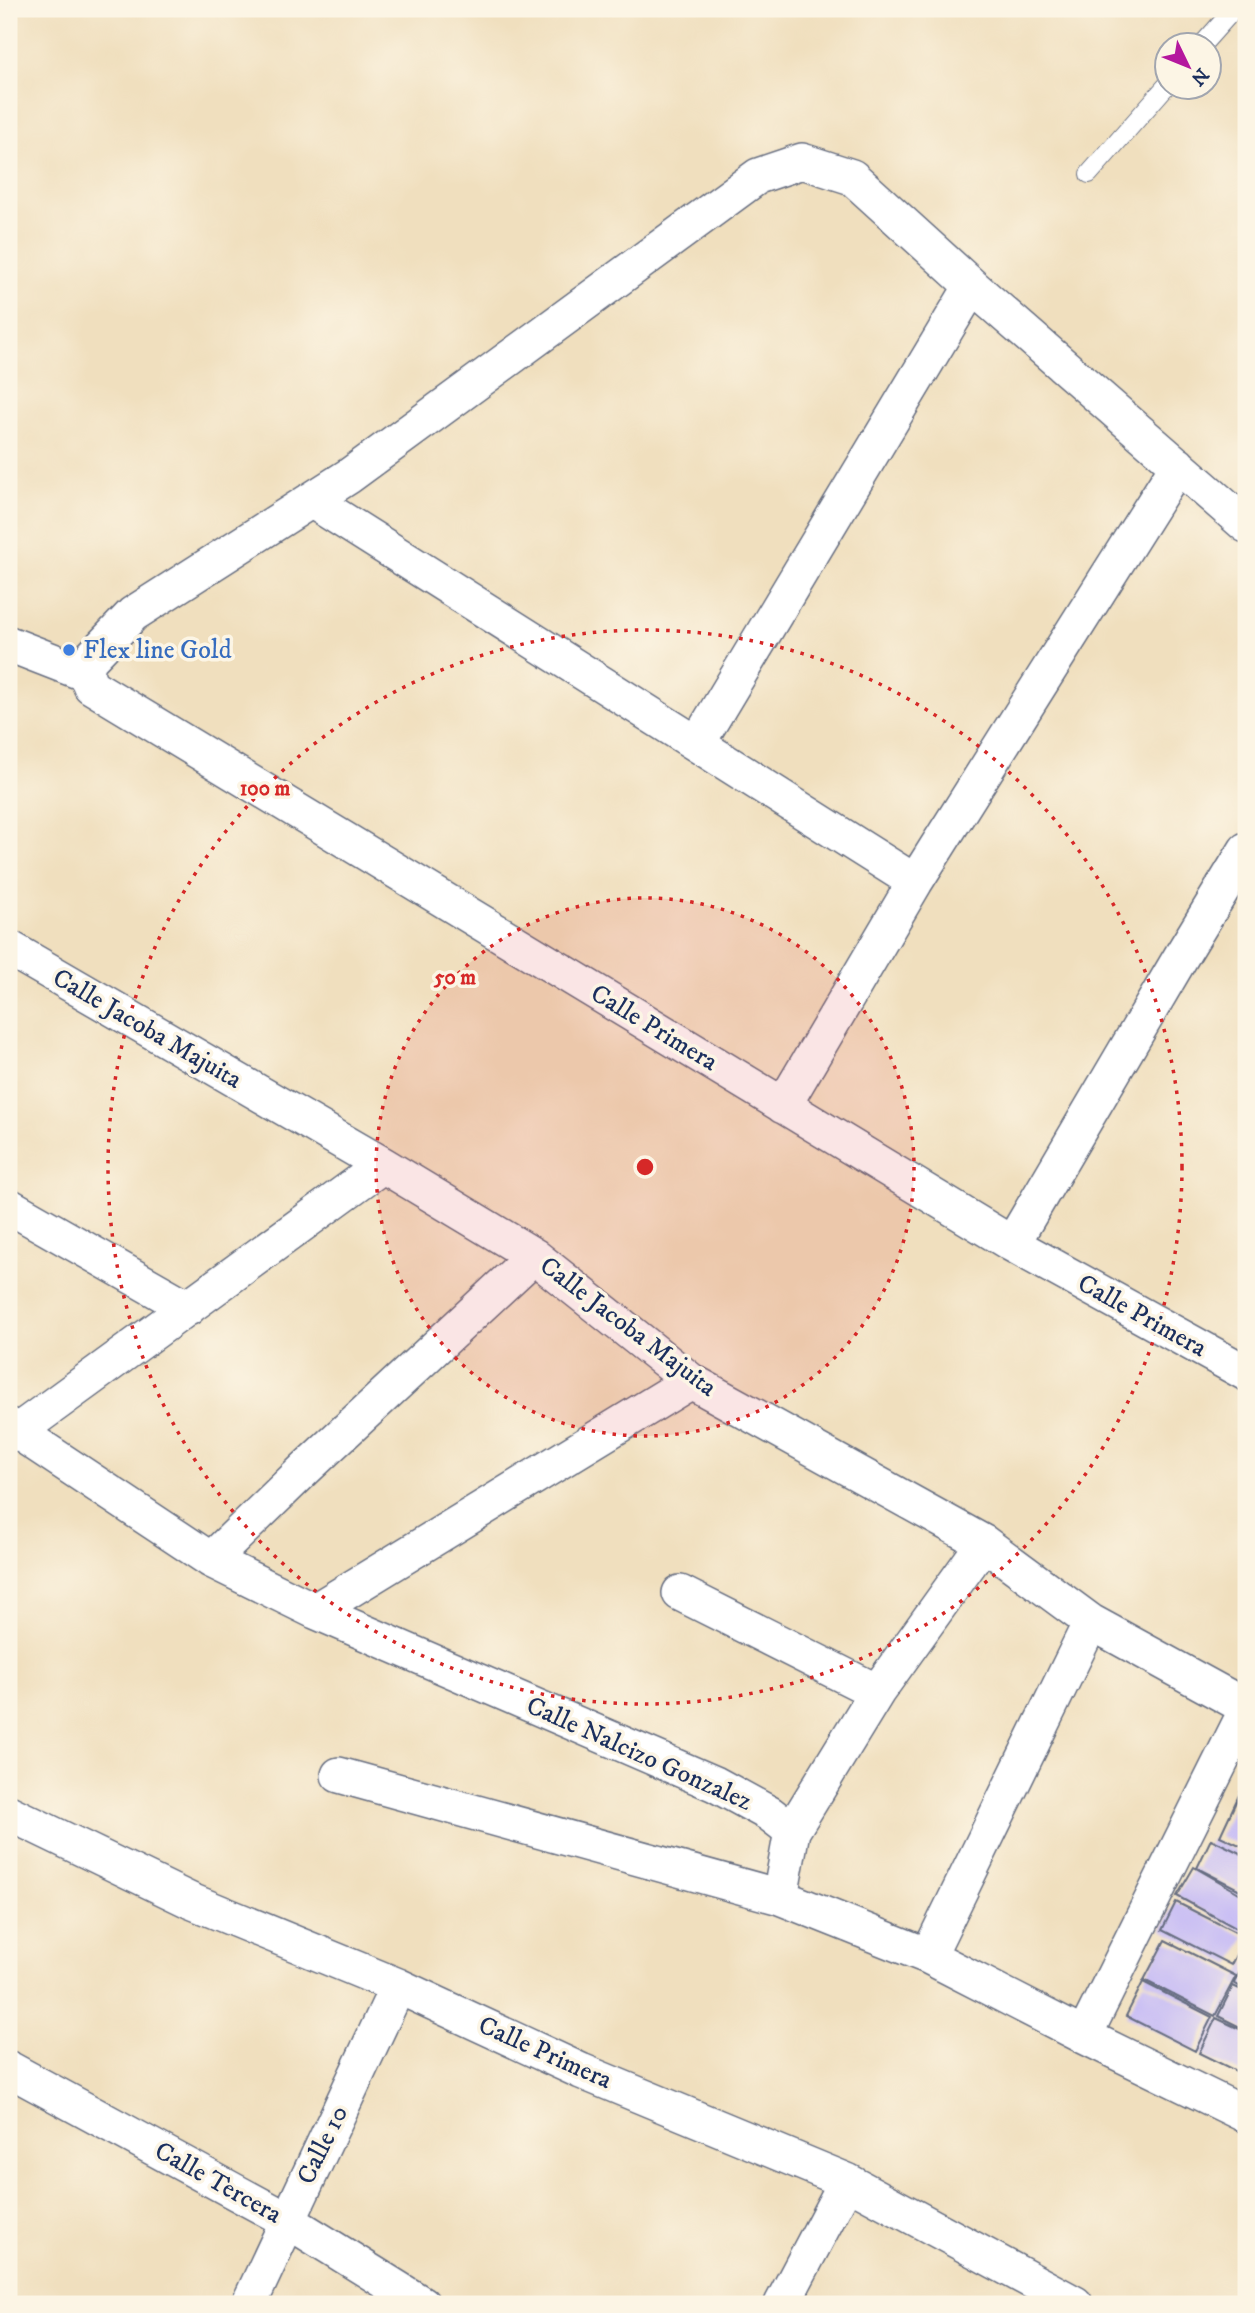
<svg xmlns="http://www.w3.org/2000/svg" width="1255" height="2313" font-family="'IM FELL DW Pica',serif">
<style>
.building{fill:#bfb4f7}
.lines{fill:none;stroke-linecap:round;stroke-linejoin:round}
.lane-casing{stroke:#666d80;stroke-width:20}
.street-casing{stroke:#666d80;stroke-width:38}
.lane{stroke:#fff;stroke-width:18}
.street{stroke:#fff;stroke-width:35}
.ring{fill:none;stroke:#d62828;stroke-width:3.5;stroke-dasharray:3.5 7}
.shop-dot{fill:#3f7fe0;stroke:#fcf5e5;stroke-width:2.5}
.labels{text-anchor:middle;dominant-baseline:central;stroke-width:7;stroke-linejoin:round;paint-order:stroke}
.shop-label{font-size:26px;fill:#366cbe;stroke:#fcf5e5;text-anchor:start}
.street-label{font-size:26px;fill:#1b2f5e;stroke:#fcf5e5}
.centre{fill:#d62828;stroke:#fcf5e5;stroke-width:3.5}
.ring-label{font-size:21px;text-anchor:middle;font-weight:bold;fill:#d62828;stroke:#fcf5e5;stroke-width:7;stroke-linejoin:round;paint-order:stroke}
</style>
<rect width="100%" height="100%" fill="#fcf5e5"/>
<filter id="ink" filterUnits="userSpaceOnUse"><feTurbulence type="fractalNoise" baseFrequency=".0143" numOctaves="2"/><feDisplacementMap in="SourceGraphic" scale="14" xChannelSelector="R" yChannelSelector="G"/><feConvolveMatrix kernelMatrix="1 2 1 2 8 2 1 2 1" color-interpolation-filters="sRGB"/></filter>
<filter id="wash" filterUnits="userSpaceOnUse"><feTurbulence type="fractalNoise" baseFrequency=".00686" numOctaves="4" result="noise"/><feDisplacementMap in="SourceGraphic" scale="28" xChannelSelector="R" yChannelSelector="G"/><feGaussianBlur stdDeviation="1.57" result="paint"/><feColorMatrix in="noise" values="0 0 0 0 0 0 0 0 0 0 0 0 0 0 0 0 0 1.4 0 .05"/><feComposite in="paint" operator="in"/></filter>
<g filter="url(#wash)">
<rect width="100%" height="100%" fill="#f0dfbe"/>
<g id="blocks">
<path class="building" d="M1246 1780V1848L1220 1836Z
M1211 1839 1246 1856V1893L1197 1868Z
M1194 1867 1246 1897V1926L1243 1932 1177 1896Z
M1176 1902 1245 1937 1231 1965 1162 1930Z
M1165 1940 1236 1976 1215 2016 1144 1980Z
M1246 1960V1990L1234 1983Z
M1143 1982 1212 2017 1195 2051 1126 2016Z
M1233 1986 1246 1992V2030L1218 2016Z
M1216 2018 1246 2032V2076L1199 2053Z"/>
</g>
</g>
<g filter="url(#ink)">
<use href="#blocks" fill-opacity="0" stroke="#666d80" stroke-width="2"/>
<g class="lines">
<defs>
<path id="lane" d="M1201 46 1234 9
M1089 174 1168 84"/>
<path id="street" d="M311 500 915 882
M1246 525 972 286 852 177 802 161 758 176 349 476 133 614 88 661 86 674 91 686 1012 1244 1246 1373
M9 644 86 674
M697 744 972 286
M9 948 383 1165 534 1256 691 1381 984 1543 1091 1622 1246 1707
M783 1106 915 882 1178 465
M9 1206 188 1308
M1012 1244 1182 955 1246 850
M9 1426 211 1560 315 1611 715 1784 770 1814 792 1831 780 1897 928 1956 1084 2036 1246 2115
M18 1431 383 1165
M211 1560 306 1468 534 1256
M680 1593 877 1692
M315 1611 691 1381
M339 1775 780 1897
M9 1813 191 1901 398 1986 581 2071 847 2181 1075 2304
M792 1831 877 1692 984 1543
M928 1956 1091 1622
M1084 2036 1246 1711
M9 2069 287 2220 422 2304
M249 2304 398 1986
M782 2304 847 2181"/>
</defs>
<use href="#lane" class="lane-casing"/>
<use href="#street" class="street-casing"/>
<use href="#lane" class="lane"/>
<use href="#street" class="street"/>
</g>
</g>
<circle cx="645" cy="1167" r="269" fill="#d62828" fill-opacity=".12"/>
<g class="ring">
<circle cx="645" cy="1167" r="269"/>
<circle cx="645" cy="1167" r="537"/>
</g>
<circle class="shop-dot" cx="69" cy="650" r="7"/>
<g class="labels">
<g class="shop-label">
<text x="83" y="650">Flex line Gold</text>
</g>
<g class="street-label">
<text transform="translate(654 1028) rotate(31)">Calle Primera</text>
<text transform="translate(147 1029) rotate(30)">Calle Jacoba Majuita</text>
<text transform="translate(1142 1316) rotate(29)">Calle Primera</text>
<text transform="translate(628 1327) rotate(37)">Calle Jacoba Majuita</text>
<text transform="translate(639 1754) rotate(24)">Calle Nalcizo Gonzalez</text>
<text transform="translate(545 2053) rotate(24)">Calle Primera</text>
<text transform="translate(323 2145) rotate(-64)">Calle 10</text>
<text transform="translate(218 2183) rotate(29)">Calle Tercera</text>
</g>
</g>
<circle cx="645" cy="1167" r="10" class="centre"/>
<g class="ring-label">
<text x="265" y="795">100 m</text>
<text x="455" y="984">50 m</text>
</g>
<rect width="1255" height="2313" fill="none" stroke="#fcf5e5" stroke-width="35"/>
<g transform="translate(1188 66) rotate(133)"><circle r="33" fill="#fcf5e5" stroke="#a2a6af" stroke-width="2"/>
<path d="M0-5L12 26L0 18L-12 26Z" fill="#b5179e"/>
<text y="-10" font-size="19" font-weight="bold" text-anchor="middle" fill="#1b2f5e">N</text>
</g>
</svg>
